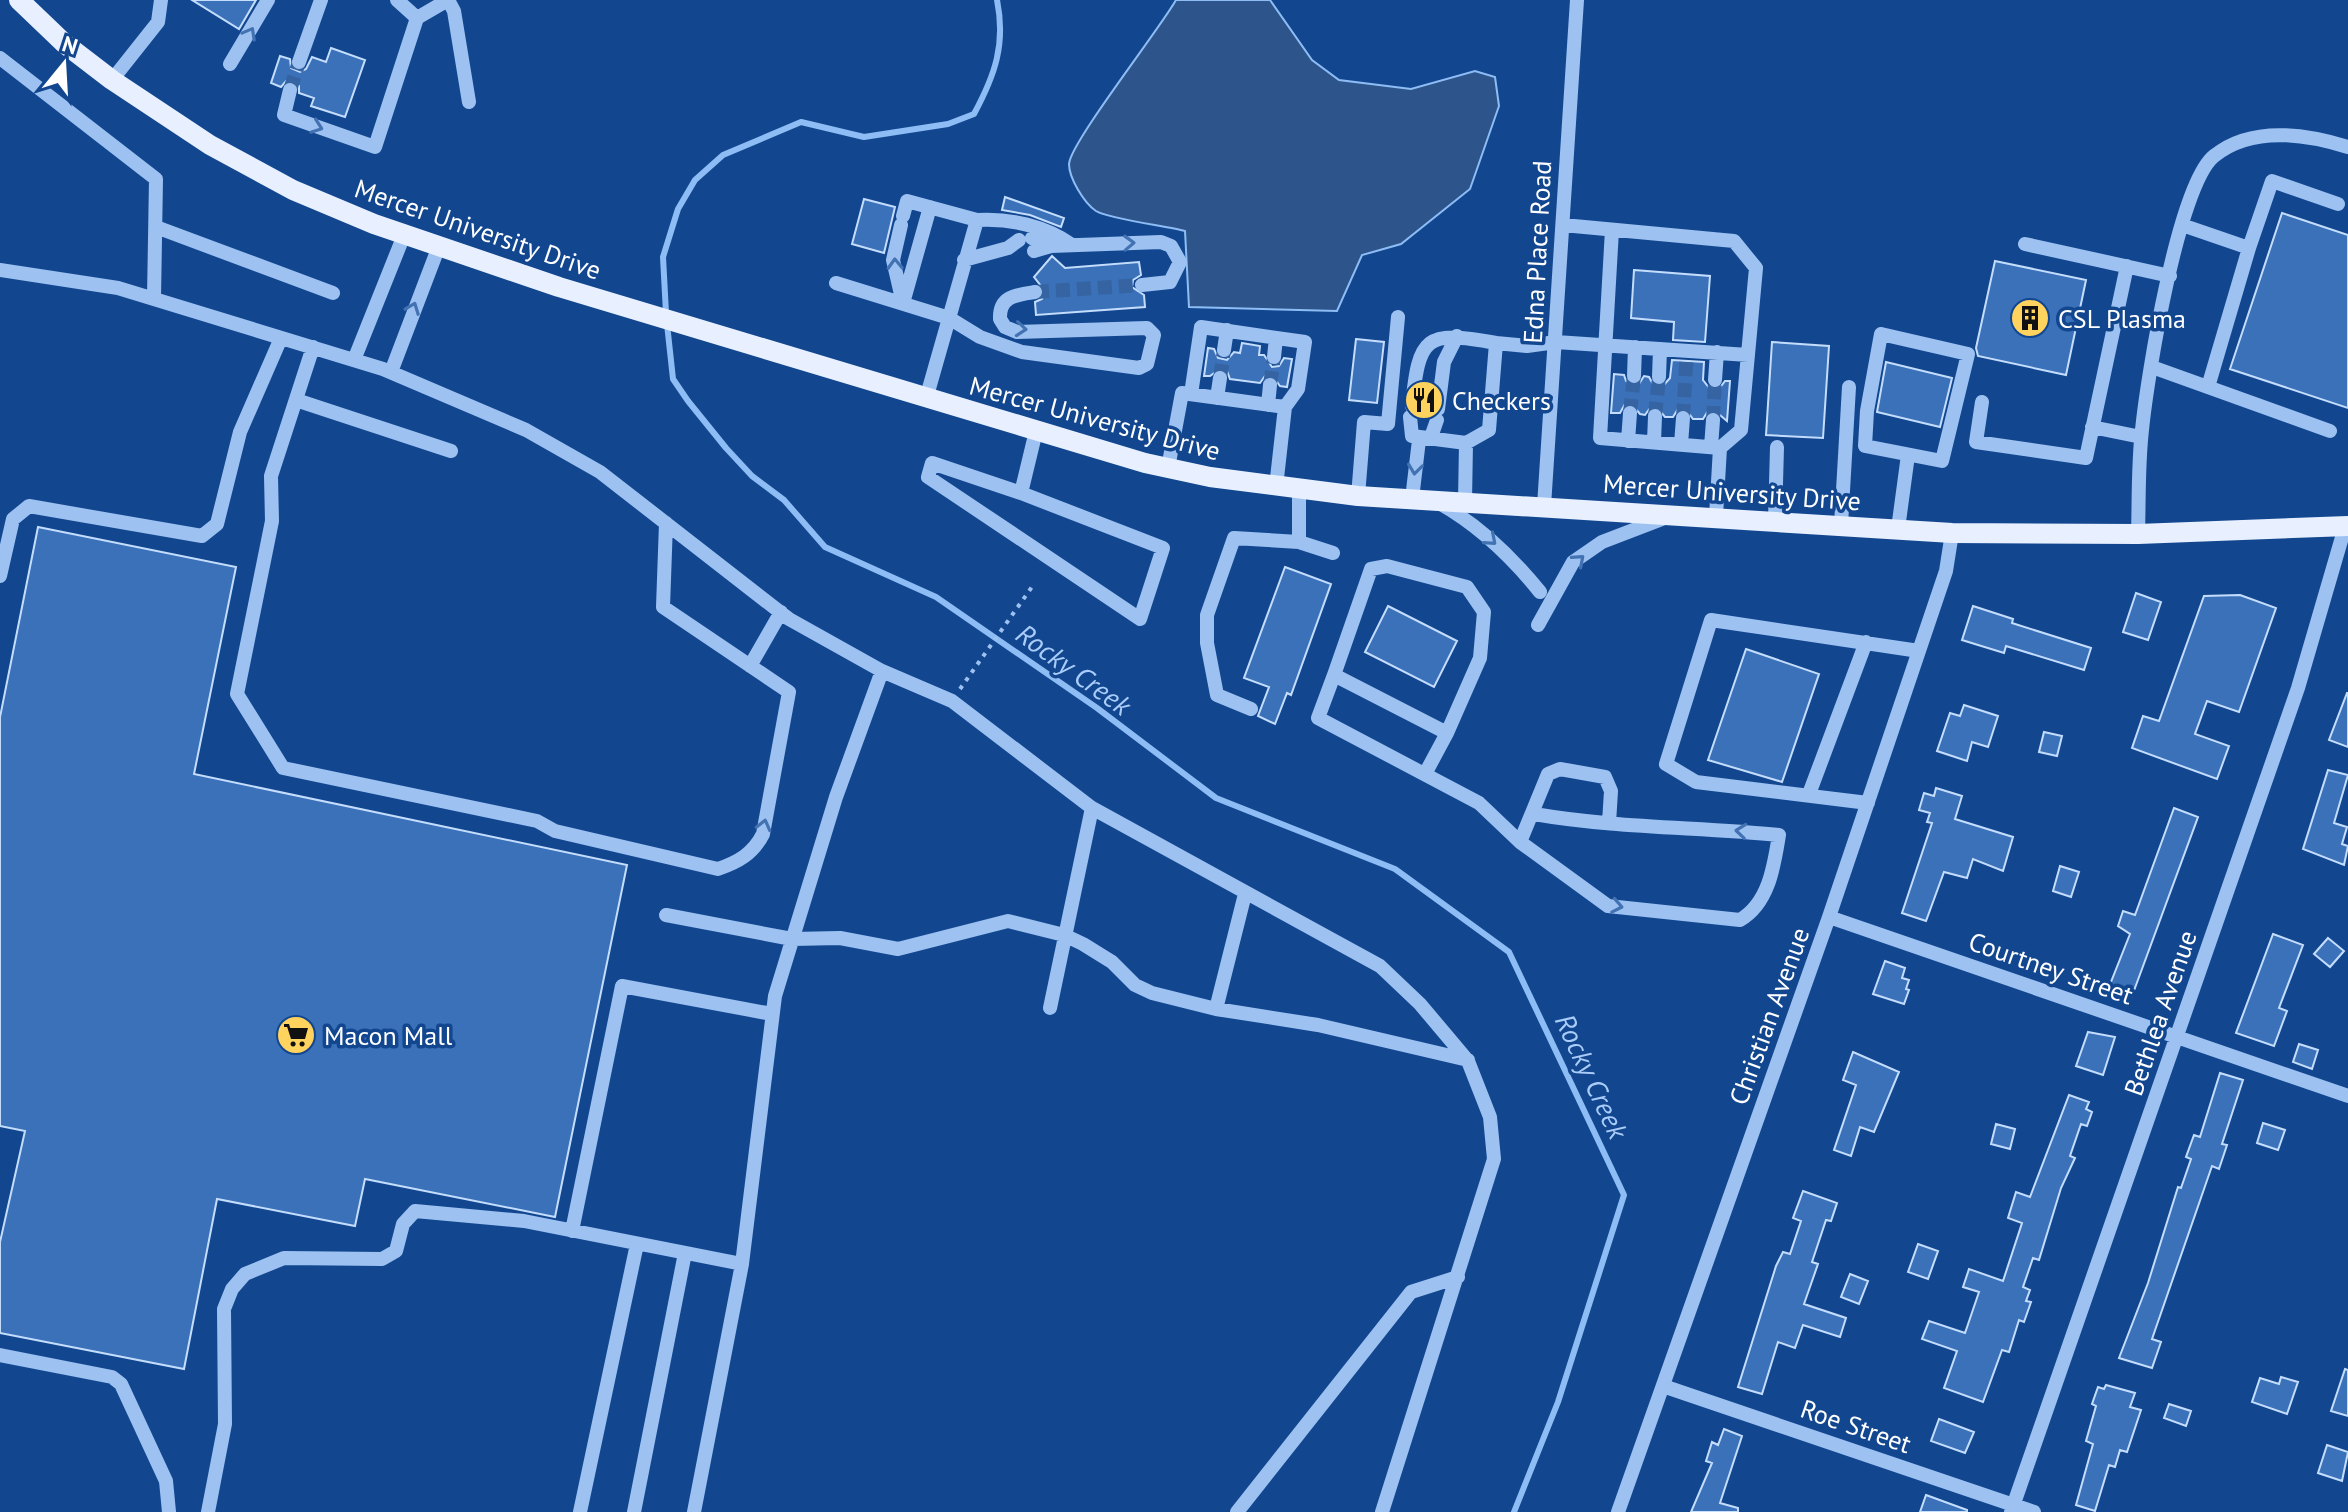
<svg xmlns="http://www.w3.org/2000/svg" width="2348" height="1512" font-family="'PT Sans',sans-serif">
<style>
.water{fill:#2e558b;stroke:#8ebdf5;stroke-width:2}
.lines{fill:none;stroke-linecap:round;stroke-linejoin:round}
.stream{stroke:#8ebdf5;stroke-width:6}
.building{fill:#3a71b9;stroke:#c4ddfd;stroke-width:2}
.minor-tunnel{stroke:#3663a1;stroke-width:14;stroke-dasharray:14 7;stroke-linecap:butt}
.path{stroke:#9dc2f2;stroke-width:4;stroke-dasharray:4 6;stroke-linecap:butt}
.minor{stroke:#9dc2f2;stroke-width:14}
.major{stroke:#e8f0ff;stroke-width:20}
.oneway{stroke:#4372b2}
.labels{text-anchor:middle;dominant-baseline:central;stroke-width:7;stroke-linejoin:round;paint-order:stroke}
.street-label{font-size:26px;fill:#fff;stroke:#124790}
.poi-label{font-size:26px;fill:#fff;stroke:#124790;text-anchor:start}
.water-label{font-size:28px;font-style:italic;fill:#a9ccf9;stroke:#124790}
</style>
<rect width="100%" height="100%" fill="#124790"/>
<path class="water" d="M1176 0H1270L1312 60 1339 80 1411 89 1475 71 1495 77 1499 106 1470 189 1401 244 1362 255 1337 311 1189 307 1185 231C1166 226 1109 219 1096 211 1084 203 1069 178 1069 164 1070 143 1159 30 1176 0Z"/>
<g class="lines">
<path class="stream" d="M666 313 663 257 678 209 695 180 723 155 801 122 864 137 948 124 974 114C995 75 1006 44 997 0
M667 324 673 379 688 401 726 448 752 476 784 500 825 547 936 597 1097 708 1216 798 1395 869 1509 952 1624 1195 1558 1402 1514 1512"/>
</g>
<path class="building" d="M192 0H256L239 29Z
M331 48 365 60 345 117 311 106 314 98 299 93V86L293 81H286L281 87 271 83 280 56 290 59 291 68 300 72 306 69 312 57 326 62Z
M1005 197 1064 218 1061 227 1030 215 1002 210Z
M864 199 895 207 884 253 852 244Z
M2282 213 2348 235V408L2230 369Z
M1052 256 1065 268 1139 262 1141 275 1133 280 1132 287 1144 295 1145 307 1036 315 1035 302 1042 299 1045 291 1034 277Z
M1995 261 2086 280 2066 375 1978 356 1976 348Z
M1634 270 1710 276 1705 342 1673 340 1674 322 1631 318Z
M1356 339 1384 342 1377 403 1349 400Z
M1772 342 1829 346 1823 438 1766 435Z
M1242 343 1260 346 1259 355H1264L1272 367 1279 366 1284 358 1292 359 1287 387 1280 386 1272 375 1265 376 1260 383 1230 379 1227 371 1221 368 1210 376H1204L1208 348 1214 349 1218 358 1227 360 1234 352 1240 353Z
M1672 360 1704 362 1703 380 1710 389H1719L1725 381H1730L1727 421 1714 410 1708 411 1703 419H1693L1685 408 1678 409 1673 417H1665L1656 406 1650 408 1645 415 1640 414 1631 403 1625 404 1620 413H1611L1614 374 1624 375 1626 381 1633 386 1639 384 1644 376 1649 377 1654 386H1663L1670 378Z
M1886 362 1952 378 1940 427 1877 412Z
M38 527 236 567 194 774 627 865 555 1217 365 1179 355 1226 217 1199 184 1369 0 1333V1242L25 1131 0 1126V717Z
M1285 567 1331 584 1291 695 1287 693 1275 724 1258 716 1269 687 1244 678Z
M2136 593 2161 602 2148 640 2123 632Z
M2240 595 2276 608 2239 712 2207 701 2195 734 2229 746 2217 779 2132 748 2143 716 2159 721 2204 596Z
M1388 606 1457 641 1434 687 1365 652Z
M1973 606 2013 619 2012 623 2091 648 2084 670 2006 646 2004 653 1962 640Z
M1746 649 1819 674 1782 782 1708 760Z
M2347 693H2348V747L2329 740Z
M1964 705 1998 716 1988 747 1972 742 1967 761 1937 751 1950 713 1960 716Z
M2044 732 2062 736 2057 756 2039 752Z
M2328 770 2348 775 2334 823 2347 827 2342 844 2348 846 2344 865 2303 849Z
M1936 788 1962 796 1955 819 2013 837 2003 871 1973 859 1967 878 1944 872 1926 921 1902 913 1932 823 1927 822 1930 813 1919 810 1924 793 1934 796Z
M2174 808 2198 817 2132 996 2109 987 2130 934 2118 926 2123 911 2135 915Z
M2060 866 2079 872 2071 897 2053 891Z
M2273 934 2303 945 2279 1008 2287 1011 2274 1046 2236 1033Z
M2328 938 2344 951 2330 967 2314 954Z
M1885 961 1905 968 1902 978 1909 980 1906 989 1909 990 1904 1004 1873 994Z
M2088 1032 2115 1037 2103 1075 2076 1066Z
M2299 1044 2318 1050 2312 1069 2293 1062Z
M1853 1052 1899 1072 1874 1132 1860 1127 1851 1156 1834 1150 1856 1085 1843 1080Z
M2220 1073 2243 1080 2222 1144 2227 1145 2219 1169 2212 1166 2152 1339 2161 1342 2152 1368 2119 1358 2148 1283 2178 1187 2181 1188 2191 1159 2186 1157 2194 1135 2200 1137Z
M2069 1095 2089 1102 2086 1109 2092 1112 2087 1126 2081 1124 2070 1156 2075 1158 2061 1188 2039 1260 2033 1258 2023 1287 2030 1290 2026 1301 2031 1302 2024 1322 2019 1320 2009 1352 2002 1350 1983 1402 1944 1388 1957 1351 1922 1339 1929 1321 1965 1333 1979 1292 1963 1287 1969 1269 2003 1281 2022 1223 2008 1218 2016 1192 2030 1197Z
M2263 1123 2285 1130 2278 1150 2257 1143Z
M1996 1124 2015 1129 2010 1149 1991 1144Z
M1803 1191 1837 1203 1831 1221 1826 1220 1812 1262 1818 1264 1804 1304 1846 1318 1840 1337 1803 1325 1795 1348 1778 1342 1762 1394 1738 1387 1776 1266 1783 1252 1790 1254 1801 1221 1793 1218Z
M1918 1244 1938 1251 1928 1279 1908 1272Z
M1850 1274 1868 1281 1859 1304 1841 1297Z
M2345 1369 2348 1370V1416L2331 1411Z
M2281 1377 2298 1382 2287 1414 2252 1402 2260 1378 2279 1384Z
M2106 1385 2135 1393 2130 1407 2141 1410 2127 1452 2120 1450 2115 1467 2109 1465 2095 1511 2076 1505 2093 1444 2086 1441 2096 1406 2092 1404 2098 1387 2104 1389Z
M2169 1404 2191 1411 2186 1426 2164 1418Z
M1939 1419 1974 1432 1965 1453 1931 1441Z
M1724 1429 1742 1436 1720 1503 1738 1508V1512H1691L1712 1463 1706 1461 1712 1442 1718 1445Z
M2327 1445 2348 1452 2342 1481 2318 1473Z
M1926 1495 1967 1510V1512H1920Z"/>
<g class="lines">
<path class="minor-tunnel" d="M290 90 299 62
M1035 292 1142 285
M1220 378 1224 350
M1270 385 1274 357
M1630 413 1634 376
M1655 416 1659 377
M1683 418 1687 350
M1713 420 1715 380"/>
<path class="path" d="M960 689 1034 584"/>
<path class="minor" d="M397 0 417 18
M448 0 454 11 469 102
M0 58 156 179 154 298
M299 62 321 0
M230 64 268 0
M112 80 158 22 161 0
M290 90 284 115 375 147 417 18 448 0
M903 216 907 201 977 220 926 399
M977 220C1010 218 1045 226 1072 245
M901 225 893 260 903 303
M1563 225 1734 241 1756 268 1741 430 1720 448 1716 516
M2182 225 2249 248 2208 387
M156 227 333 293
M1612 230 1600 438 1720 448
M1032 238 1051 246
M2025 244 2170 276
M2249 248 2272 181 2338 204
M1034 251 1051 246 1161 242 1171 246 1180 262 1170 282 1142 285
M964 260 1008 248 1019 240
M0 270 118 288 383 369 526 430 600 472 789 619 882 671 952 701 1092 808 1380 966 1420 1004 1468 1061 1490 1117 1494 1159 1382 1512
M836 283 949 318 980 337 1022 352 1139 368 1147 364 1154 335 1147 328 1017 332 1005 327 1000 319C999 296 1016 295 1035 292
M903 303 930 207
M1881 334 1968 354 1942 461 1865 446 1867 411Z
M313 347 271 476 272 521 237 694 283 768 537 821 555 831 718 869C738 862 753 854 763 834L789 692 663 607 666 523
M1224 350 1227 330
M1274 357 1276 338
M354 360 404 235
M2152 367 2330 431
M391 372 439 246
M1634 376 1635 347
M1659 377 1660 349
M1715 380 1717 352
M1191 394 1201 327 1305 342 1298 389 1285 407
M1217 398 1220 378
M296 400 451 451
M1982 402 1976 442 2086 458 2127 266
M1268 405 1270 385
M1412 406C1419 336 1425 330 1496 343
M1438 409 1444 362 1457 336
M1410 417 1412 436 1466 443 1489 430 1496 343 1527 346 1556 342 1748 355
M2092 427 2141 437
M1628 441 1630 413
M1654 442 1655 416
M1681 444 1683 418
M1711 447 1713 420
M1168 468 1182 393 1285 407 1276 487
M1299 490V542L1333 553
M1021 493 1163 548 1140 619 928 477 932 463 1021 493 1036 431
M1358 496 1364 422 1388 424 1398 317
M1412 499 1419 440 1431 437 1437 420
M1465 501 1466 443
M1439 503C1480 526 1511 556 1540 592
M1544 506 1577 0
M1775 520 1777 447
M1841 525 1849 387
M1898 529 1908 455
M2138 534C2139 500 2138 464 2142 430 2147 379 2178 185 2214 156 2252 125 2306 134 2348 147
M0 576 13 519 29 506 202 536 217 524 240 432 281 338
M1538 625 1573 562 1602 542 1662 519
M750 666 781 612
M1334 675 1371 569 1387 566 1467 587 1484 612 1480 658 1447 733 1334 675 1318 718 1479 803 1520 842
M1251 709 1217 695 1207 643V615L1234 538 1299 542
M1425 774 1447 733
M1809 794 1866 642
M1868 803 1696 782 1666 764 1711 620 1919 651
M1534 814C1615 828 1698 827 1779 835 1774 866 1769 903 1740 920L1608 906 1520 842 1548 774 1560 769 1605 777 1611 791 1609 823
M666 915 792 939 840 938 898 949 1008 921 1064 935 1083 944 1112 962 1135 985 1152 993 1216 1009 1318 1025 1468 1060
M1829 917 2348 1096
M1050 1008 1092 808
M1216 1009 1245 894
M572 1231 622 986 772 1014
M0 1355 112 1377 121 1384 166 1481 169 1512
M1663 1386 2034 1512
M208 1512 225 1424 224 1309 232 1289 245 1274 284 1258 382 1259 396 1251 403 1224 415 1211 524 1221 742 1264
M580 1512 637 1244
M634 1512 685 1253
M694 1512 742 1264 775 996 836 797 882 671
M1237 1512 1411 1292 1458 1277
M1618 1512 1829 917 1946 571 1952 533
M2011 1512 2298 688 2345 527"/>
<path class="major" d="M19 0 65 44 112 80 210 145 293 190 374 224 559 287 1145 463 1210 477 1358 496 1952 533 2138 534 2348 526"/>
</g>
<defs><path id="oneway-chevron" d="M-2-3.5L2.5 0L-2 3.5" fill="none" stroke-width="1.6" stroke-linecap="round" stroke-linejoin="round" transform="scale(2)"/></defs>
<g class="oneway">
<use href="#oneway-chevron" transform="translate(250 33) rotate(-61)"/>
<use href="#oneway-chevron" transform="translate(317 127) rotate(20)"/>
<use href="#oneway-chevron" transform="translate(1129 243) rotate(-2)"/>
<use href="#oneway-chevron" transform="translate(895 264) rotate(-92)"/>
<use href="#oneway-chevron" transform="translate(413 308) rotate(-69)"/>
<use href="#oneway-chevron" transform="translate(1021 329) rotate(5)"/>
<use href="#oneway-chevron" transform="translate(1415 469) rotate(97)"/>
<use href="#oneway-chevron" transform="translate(1491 540) rotate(41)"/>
<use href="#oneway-chevron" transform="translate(1579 560) rotate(-41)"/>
<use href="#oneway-chevron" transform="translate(764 825) rotate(-76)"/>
<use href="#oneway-chevron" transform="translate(1741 831) rotate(-174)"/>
<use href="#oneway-chevron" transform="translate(1617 906) rotate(11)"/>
</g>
<defs>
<symbol id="building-disc" viewBox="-11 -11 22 22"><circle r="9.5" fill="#ffd35e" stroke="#124790"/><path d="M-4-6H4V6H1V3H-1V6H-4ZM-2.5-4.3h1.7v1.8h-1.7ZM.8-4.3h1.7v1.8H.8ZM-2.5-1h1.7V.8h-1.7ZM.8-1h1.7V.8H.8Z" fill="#111"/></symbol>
<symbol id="restaurant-disc" viewBox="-11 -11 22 22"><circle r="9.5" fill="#ffd35e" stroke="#124790"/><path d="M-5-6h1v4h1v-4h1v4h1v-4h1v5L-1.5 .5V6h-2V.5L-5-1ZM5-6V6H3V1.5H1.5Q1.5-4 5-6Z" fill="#111"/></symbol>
<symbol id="supermarket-disc" viewBox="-11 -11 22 22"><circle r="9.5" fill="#ffd35e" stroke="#124790"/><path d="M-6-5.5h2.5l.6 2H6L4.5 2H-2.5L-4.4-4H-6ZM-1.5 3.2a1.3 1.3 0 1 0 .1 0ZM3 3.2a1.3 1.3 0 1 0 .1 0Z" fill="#111"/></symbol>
</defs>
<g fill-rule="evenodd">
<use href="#building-disc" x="2008" y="296" width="44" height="44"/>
<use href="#restaurant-disc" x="1402" y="378" width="44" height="44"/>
<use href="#supermarket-disc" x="274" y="1013" width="44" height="44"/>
</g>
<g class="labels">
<g class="street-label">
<text transform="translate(478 229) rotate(19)">Mercer University Drive</text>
<text transform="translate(1537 252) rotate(-87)">Edna Place Road</text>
<text transform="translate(1095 418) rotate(15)">Mercer University Drive</text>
<text transform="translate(1732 492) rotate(4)">Mercer University Drive</text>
<text transform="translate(2051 968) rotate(19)">Courtney Street</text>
<text transform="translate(2160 1013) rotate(-71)">Bethlea Avenue</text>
<text transform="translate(1769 1016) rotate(-70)">Christian Avenue</text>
<text transform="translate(1856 1426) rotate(19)">Roe Street</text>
</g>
<g class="poi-label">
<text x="2058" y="318">CSL Plasma</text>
<text x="1452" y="400">Checkers</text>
<text x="324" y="1035">Macon Mall</text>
</g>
<g class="water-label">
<text transform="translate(1074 669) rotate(36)">Rocky Creek</text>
<text transform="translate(1592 1076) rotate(65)">Rocky Creek</text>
</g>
</g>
<g transform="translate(64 64) rotate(18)" stroke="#124790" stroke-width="6" paint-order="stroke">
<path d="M0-6L14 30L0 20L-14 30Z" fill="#ffffff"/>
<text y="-12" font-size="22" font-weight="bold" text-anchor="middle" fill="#ffffff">N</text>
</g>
</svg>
